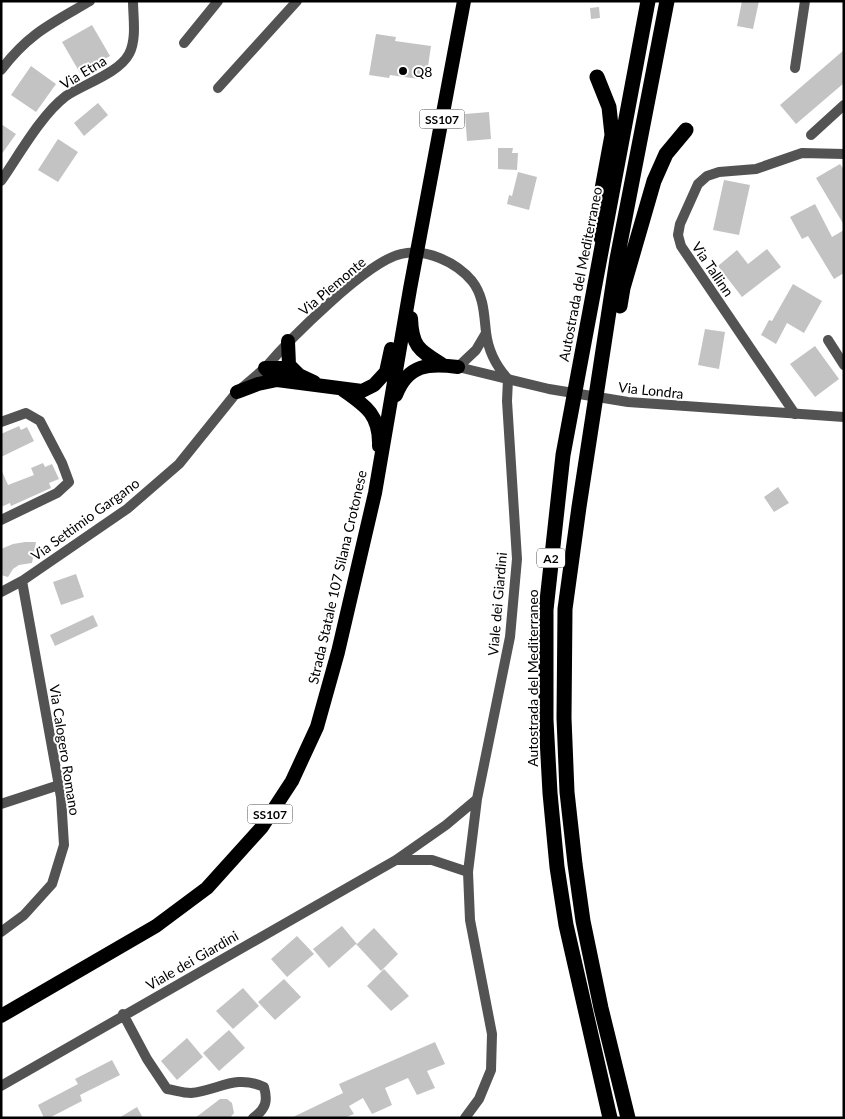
<svg xmlns="http://www.w3.org/2000/svg" width="845" height="1119" font-family="Lato,sans-serif">
<style>
.building{fill:#c3c3c3}
.lines{fill:none;stroke-linecap:round;stroke-linejoin:round}
.minor{stroke:#535353;stroke-width:10}
.tertiary{stroke:#535353;stroke-width:10}
.trunk{stroke:#000;stroke-width:14}
.motorway{stroke:#000;stroke-width:15}
.poi-dot{fill:#000;stroke:#fff;stroke-width:2}
.labels{text-anchor:middle;dominant-baseline:central;stroke-width:4;stroke-linejoin:round;paint-order:stroke}
.shield{fill:#fff;stroke:#4c4c4c;stroke-width:1}
.shield-label{font-size:12px;font-weight:bold;fill:#000}
.poi-label{font-size:14px;fill:#000;stroke:#fff;text-anchor:start}
.street-label{font-size:14px;fill:#000;stroke:#fff}
</style>
<rect width="100%" height="100%" fill="#fff"/>
<path class="building" d="M742 1H759L753 29 737 26Z
M599 7 600 18 591 19 590 8Z
M92 25 110 56 80 73 62 42Z
M376 34 396 37 395 41 431 46 426 80 390 75 389 78 369 75Z
M844 50V83L796 124 780 105Z
M31 66 56 84 36 112 11 95Z
M98 103 108 115 84 136 74 123Z
M489 112 491 139 467 141 465 114Z
M1 124 16 134 1 155Z
M58 139 78 152 58 182 38 170Z
M498 148H513L512 153H518L517 170 498 169Z
M840 164 844 170V225L816 178Z
M518 172 537 177 529 210 507 204 509 195 512 196Z
M724 180 750 185 739 235 713 230Z
M815 204 832 237 844 230V273L834 279 808 236 802 239 790 217Z
M767 249 781 267 742 297 718 266 737 250 748 264Z
M793 284 822 301 804 333 787 323 776 344 761 335 769 320 772 321Z
M705 329 725 332 719 369 698 365Z
M815 346 839 379 815 397 790 364Z
M19 426 21 430 27 427 34 441 1 457V434Z
M43 463 45 467 52 464 59 479 49 483 51 488 11 506 10 503 1 507V469L8 485 34 475 31 468Z
M778 487 789 503 774 512 764 497Z
M25 542H36L32 563 19 565 13 569 8 577 1 575V549L13 544Z
M76 574 84 597 61 605 53 582Z
M93 615 98 626 55 646 50 635Z
M342 926 357 944 374 928 398 954 381 971 356 944 329 968 313 949Z
M297 936 314 954 287 977 271 959Z
M384 969 409 996 391 1011 367 986Z
M284 979 301 997 275 1020 258 1002Z
M243 988 259 1006 233 1029 216 1011Z
M229 1030 245 1048 219 1071 203 1053Z
M187 1038 203 1057 177 1080 161 1061Z
M435 1042 445 1064 427 1071 435 1088 417 1095 408 1078 385 1088 392 1105 372 1114 363 1098 349 1106 354 1114 344 1118H291L343 1093 339 1084Z
M112 1060 120 1075 80 1095 82 1101 49 1118H44L38 1105 78 1084 75 1079Z
M220 1099H227L232 1103 234 1113 230 1118H195Z
M137 1107 143 1118H119Z"/>
<g class="lines">
<path class="minor" d="M184 43 218 1
M795 68 805 1
M1 70C29 33 51 24 90 1
M218 88 297 1
M811 135 844 105
M1 181C19 155 41 115 66 96 84 84 119 73 129 54 137 39 133 17 133 1
M828 340 844 365
M795 414 681 246 678 235 680 224 698 184 707 176 719 172 756 169 802 153 844 154
M1 422 26 413 40 421 62 463 69 482 57 493 1 520
M1 592 22 581 127 509 179 464 237 392 265 368
M1 804 59 785
M396 860H432L468 872
M1 932 24 915 52 884 64 845 61 797 22 581
M123 1014 147 1059 167 1089C174 1090 183 1093 191 1093 219 1090 235 1074 264 1087 268 1101 266 1109 253 1118
M1 1086 396 860 446 825 477 799
M465 1118 479 1099 491 1070 492 1034 470 920 468 872 477 799 510 637 517 559 507 401 508 379"/>
<path class="tertiary" d="M458 367 549 389 628 402 844 417
M458 367 476 350 486 333
M265 368C289 340 366 262 401 254 426 248 456 262 472 281 484 296 484 315 486 332 488 350 496 366 508 379"/>
<path class="trunk" d="M411 318C412 347 419 350 443 365
M288 341 289 365 299 375 314 382
M277 380 265 368H282L296 374
M343 390C366 406 380 415 379 446
M237 392 258 384 277 380 362 391 374 385 386 372 391 349
M396 395C408 364 429 363 458 367
M1 1016 156 926 207 888 262 827 292 781 317 727 338 652 375 493 410 289 464 1"/>
<path class="motorway" d="M597 77 609 107 612 135 597 216 598 235
M620 306 623 288 654 181 666 154 686 130
M610 1118 566 925 557 867 550 793 546 720V610L563 455 648 1
M628 1118 601 1008 583 921 575 864 567 792 564 718 565 609 579 507 617 259 667 1"/>
</g>
<circle class="poi-dot" cx="403" cy="71" r="5"/>
<g class="labels">
<g class="shield">
<rect x="419.5" y="109.5" width="45" height="19" rx="4"/>
<rect x="537" y="548.5" width="28" height="19" rx="4"/>
<rect x="247.5" y="804.5" width="45" height="19" rx="4"/>
</g>
<g class="shield-label">
<text x="442" y="119">SS107</text>
<text x="551" y="558">A2</text>
<text x="270" y="814">SS107</text>
</g>
<g class="poi-label">
<text x="413" y="71">Q8</text>
</g>
<g class="street-label">
<text transform="translate(83 72) rotate(-31)">Via Etna</text>
<text transform="translate(713 269) rotate(56)">Via Tallinn</text>
<text transform="translate(580 274) rotate(-79)">Autostrada del Mediterraneo</text>
<text transform="translate(332 286) rotate(-40)">Via Piemonte</text>
<text transform="translate(651 390) rotate(6)">Via Londra</text>
<text transform="translate(85 519) rotate(-36)">Via Settimio Gargano</text>
<text transform="translate(337 577) rotate(-77)">Strada Statale 107 Silana Crotonese</text>
<text transform="translate(497 604) rotate(-85)">Viale dei Giardini</text>
<text transform="translate(532 678) rotate(-90)">Autostrada del Mediterraneo</text>
<text transform="translate(65 750) rotate(81)">Via Calogero Romano</text>
<text transform="translate(192 960) rotate(-30)">Viale dei Giardini</text>
</g>
</g>
<rect width="845" height="1119" fill="none" stroke="#000000" stroke-width="5"/>
</svg>
